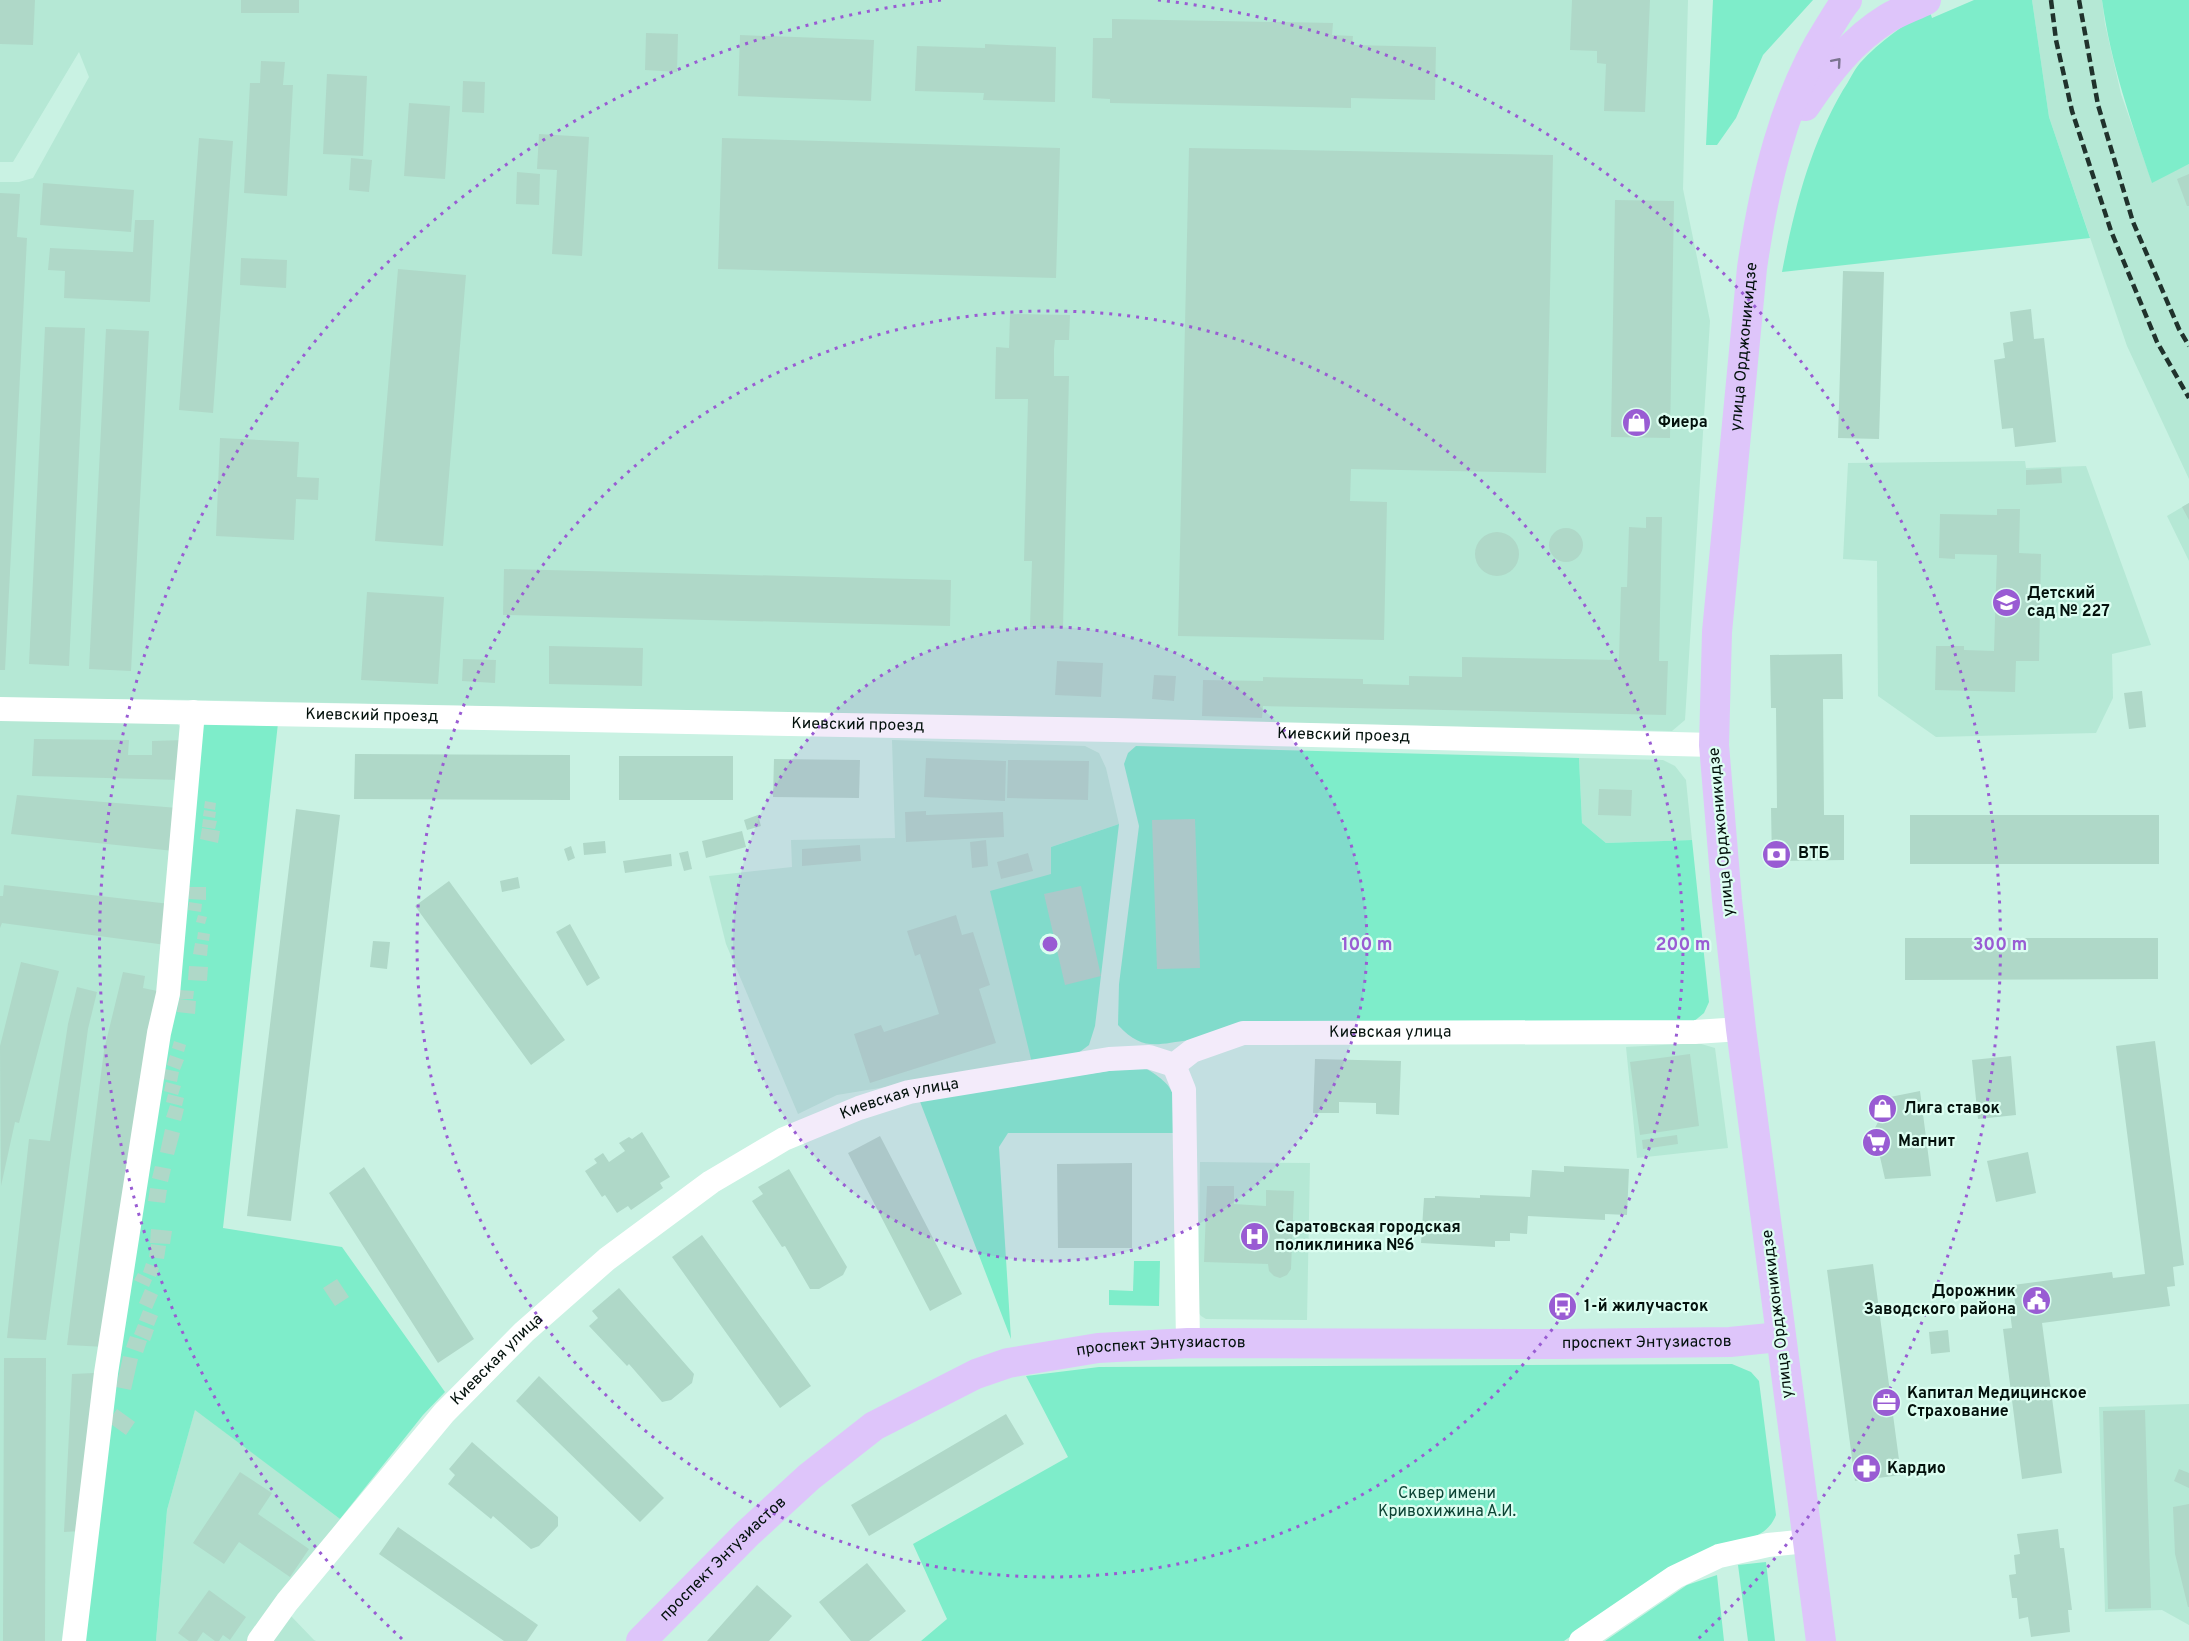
<svg xmlns="http://www.w3.org/2000/svg" width="2189" height="1641" font-family="Overpass,sans-serif">
<style>
.built{fill:#b5e8d5}
.green{fill:#7eedca}
.building{fill:#afd8c8}
.lines{fill:none;stroke-linecap:round;stroke-linejoin:round}
.minor{stroke:#fff;stroke-width:24}
.major{stroke:#dec5fa;stroke-width:30}
.rail{stroke:#20322c;stroke-width:4.5;stroke-dasharray:9 4.5;stroke-linecap:butt}
.oneway{stroke:#7b748f}
.ring{fill:none;stroke:#995cd3;stroke-width:3;stroke-dasharray:3 6}
.labels{text-anchor:middle;dominant-baseline:central;stroke-width:4.5;stroke-linejoin:round;paint-order:stroke}
.street-label{font-size:16px;fill:#03110c;stroke:#dcfef1}
.poi-label{font-size:16px;font-weight:bold;fill:#03110c;stroke:#dcfef1;text-anchor:start}
.park-label{font-size:16px;fill:#0d4435;stroke:#dcfef1}
.centre{fill:#995cd3;stroke:#dcfef1;stroke-width:3}
.ring-label{font-size:18px;text-anchor:middle;font-weight:bold;fill:#995cd3;stroke:#dcfef1;stroke-width:4.5;stroke-linejoin:round;paint-order:stroke}
</style>
<rect width="100%" height="100%" fill="#c9f2e3"/>
<path class="built" d="M0 0H1688L1683 189 1710 321 1685 720 1672 731 143 699H0V182H19L33 178 89 77 79 52 13 162H0Z
M2032 0H2102L2105 24 2121 94 2152 182 2189 164V479L2127 346 2049 117Z
M2025 461 2026 468 2086 466 2151 645 2112 654 2113 698 2096 733 1936 737 1878 696 1877 561 1843 559 1848 463Z
M2189 503V561L2167 516Z
M0 718 176 722 184 731 170 904 66 1641H0Z
M892 740 1085 746 1099 753 1106 768 1119 824 1051 847V874L1032 1063 837 1095 798 1114 726 944 709 876 792 867 791 840 895 838Z
M1579 758 1663 760 1675 766 1686 780 1692 840 1606 843 1582 823Z
M1698 1043 1715 1048 1728 1148 1637 1158 1626 1047Z
M1200 1162 1310 1163 1307 1320 1206 1319 1201 1316 1198 1312Z
M2189 1404V1625L2162 1610 2105 1612 2099 1407Z
M195 1409 340 1519 248 1641H156L167 1510Z
M291 1616 314 1640 316 1641H272Z"/>
<path class="green" d="M1713 0H1813L1763 55 1736 118 1717 145H1706Z
M1974 0H2032L2049 117 2090 238 1782 272C1794 209 1810 146 1843 90 1849 82 1853 71 1860 63 1880 41 1904 25 1929 9L1932 18Z
M2102 0H2189V164L2152 183C2131 121 2111 65 2102 0Z
M202 723H278L223 1228 342 1247 445 1392 423 1415 340 1519 195 1410 167 1510 156 1641H85L93 1563Z
M1136 746 1579 758 1582 823 1606 843 1692 840 1709 1002 1704 1013 1692 1023 1190 1040C1157 1044 1143 1052 1118 1025L1119 984 1139 826 1124 764 1128 753Z
M1119 824 1095 1026 1089 1045 1073 1057 1032 1063 990 891 1051 874V847Z
M1142 1066C1179 1088 1174 1093 1178 1133H1008L999 1147 1011 1339 919 1099Z
M1134 1261H1160L1159 1306 1109 1305V1290L1133 1291Z
M1732 1364 1751 1372 1759 1381 1776 1515C1766 1540 1742 1539 1719 1548 1663 1571 1614 1607 1564 1641H921L947 1619 913 1544 1068 1457 1026 1376 1099 1367Z
M1766 1562 1775 1641H1748L1738 1565Z
M1717 1575 1724 1641H1605L1687 1585Z"/>
<path class="building" d="M0 0H35L33 45 0 44Z
M241 0H299V13H241Z
M1572 0H1650L1645 112 1604 111 1606 64 1597 63V51L1570 50Z
M1112 19 1333 23 1332 35 1353 36 1352 45 1436 47 1435 100 1351 98V108L1110 103V99L1092 98 1093 38H1112Z
M646 33 678 34 677 72 645 70Z
M740 35 874 40 871 101 738 96Z
M985 44 1056 47 1055 102 983 100 984 93 915 91 917 46 985 48Z
M261 61 285 62 283 85H293L287 196 244 193 250 83H260Z
M327 74 367 76 363 156 323 154Z
M463 81 485 82 484 113 462 112Z
M409 103 450 106 445 179 404 176Z
M539 134 589 137 582 256 552 254 557 170 537 169Z
M199 138 233 141 213 413 179 410Z
M722 138 1060 148 1056 278 718 269Z
M1189 148 1553 155 1546 473 1351 469 1350 501 1387 502 1384 640 1178 636Z
M351 158 372 160 369 192 349 190Z
M517 172 540 174 539 205 516 204Z
M2189 174V206H2187L2177 179Z
M43 183 134 190 131 232 40 225Z
M0 193 20 194 17 237 27 238 5 670H0Z
M1615 200 1674 201 1670 438 1611 437Z
M135 220H154L150 302 64 298 65 271 48 270 50 248 133 252Z
M241 258 287 260 286 288 240 285Z
M398 269 466 275 443 546 375 541Z
M1843 271 1884 272 1879 439 1838 438Z
M2031 309 2034 339 2044 338 2056 442 2015 447 2013 428 2002 429 1994 360 2005 358 2003 343 2013 341 2010 312Z
M1010 314 1070 315 1069 340H1055L1054 349V376H1069L1063 628 1030 627 1032 561H1024L1028 399H995L996 347 1009 348Z
M45 327 85 328 69 666 29 664Z
M106 329 149 331 131 671 89 669Z
M220 438 299 442 297 477 319 478 318 500 296 499 294 540 216 536Z
M2061 468 2062 483 2026 485V470Z
M2189 503V520L2182 507Z
M1997 509H2020L2019 553 2041 554 2039 661H2016L2015 692 1935 690 1936 646H1964V650L1994 651 1997 555 1955 554V559L1939 558 1940 514 1997 515Z
M1646 517H1662L1659 661H1668L1666 715 1263 706 1262 718 1202 716 1203 680 1263 681V677L1363 679V684L1409 685V676L1462 677V657L1619 660 1621 587H1627L1629 527 1646 528Z
M1549 545a17 17 0 1 1 34 0a17 17 0 1 1-34 0Z
M1475 554a22 22 0 1 1 44 0a22 22 0 1 1-44 0Z
M504 569 951 580 950 626 503 615Z
M367 592 444 597 438 684 361 680Z
M549 646 643 648 642 686 549 684Z
M1842 654 1843 699H1823L1824 815H1844V860L1772 861 1771 808H1777L1776 708H1771L1770 655Z
M463 659 496 660 495 683 462 681Z
M1057 661 1103 663 1101 697 1055 695Z
M1154 675 1176 676 1174 701 1152 699Z
M2142 691 2146 727 2129 729 2124 693Z
M34 739 129 740 128 755H152V741L184 740 181 780 32 776Z
M355 754 570 755V800L354 799Z
M619 756H733V800H619Z
M926 758 1006 761 1005 801 924 797Z
M774 759 860 760 859 798 773 797Z
M1008 760 1089 761 1088 800 1007 798Z
M1599 789 1632 790 1631 816 1598 815Z
M17 795 178 808 174 851 11 834Z
M205 801 216 803 215 810 204 808Z
M296 809 340 815 291 1221 247 1216Z
M204 810 216 812 215 818 203 816Z
M926 811V815L1003 812 1004 837 906 842 905 812Z
M758 815 761 826 747 830 744 820Z
M1910 815H2159V864H1910Z
M203 819 217 821 215 829 202 827Z
M1195 819 1200 968 1157 969 1152 820Z
M202 828 220 831 218 843 200 839Z
M742 831 746 847 706 858 702 841Z
M986 840 988 866 972 868 970 842Z
M605 841 606 853 584 855 583 843Z
M860 845 861 861 802 866V849Z
M571 846 575 858 568 861 564 849Z
M688 851 692 869 684 871 679 853Z
M1028 853 1033 871 1001 879 997 862Z
M671 854 672 866 625 873 623 861Z
M518 877 520 888 502 892 500 881Z
M449 881 565 1040 531 1065 415 906Z
M4 885 170 904 166 945 2 923 0 928V896H3Z
M1081 886 1101 976 1065 985 1044 894Z
M189 887H206V900L189 899Z
M189 902 202 904 201 912 188 910Z
M198 915 207 917 205 924 196 922Z
M956 915 962 935 973 932 990 985 979 989 996 1043 870 1083 854 1034 881 1025 884 1032 939 1014 920 954 915 956 907 931Z
M570 924 600 978 587 986 556 932Z
M198 932 210 934 209 941 197 939Z
M1905 938H2158V979L1905 980Z
M373 941 390 942 387 969 370 967Z
M195 943 208 945 207 956 193 954Z
M21 962 59 971 19 1123 15 1122 1 1186 0 1046Z
M189 966 208 967 207 981 188 980Z
M123 972 145 976 143 988 162 992 106 1347 67 1345 104 1050Z
M77 987 97 992 88 1029 46 1340 7 1338 29 1139 50 1141 68 1024Z
M180 990 194 991 193 999H180Z
M179 999 196 1001 195 1014 177 1012Z
M174 1041 186 1045 184 1052 172 1048Z
M2155 1041 2184 1265 2173 1267 2175 1286 2167 1287 2170 1306 2042 1323 2062 1473 2022 1479 2003 1329 2012 1328 2009 1304 2015 1303 2013 1285 2112 1272 2113 1278 2145 1274 2116 1046Z
M1690 1054 1699 1126 1640 1135 1630 1062Z
M170 1055 184 1060 180 1070 167 1065Z
M2011 1056 2016 1115 1978 1119 1972 1060Z
M1315 1059 1401 1061 1399 1115 1376 1114V1103L1339 1102V1113H1313Z
M165 1069 179 1072 177 1082 163 1079Z
M166 1082 181 1086 178 1095 164 1091Z
M1920 1091 1931 1176 1885 1179 1880 1157 1874 1150 1872 1140 1874 1130 1878 1122 1875 1100Z
M168 1094 184 1098 182 1106 166 1102Z
M170 1105 184 1109 181 1121 166 1117Z
M165 1129 180 1133 174 1155 160 1152Z
M642 1132 670 1177 660 1183 663 1188 631 1210 628 1206 617 1213 605 1195 602 1197 585 1171 597 1163 594 1159 603 1153 609 1162 625 1151 619 1143 629 1137 632 1139Z
M1677 1135 1678 1144 1643 1149 1642 1140Z
M880 1136 962 1294 930 1311 848 1153Z
M2028 1152 2036 1193 1996 1202 1987 1161Z
M1132 1163V1248H1058L1057 1164Z
M155 1166 171 1169 168 1182 152 1178Z
M1564 1166 1629 1169 1627 1215 1605 1214V1220L1528 1216 1527 1234 1510 1233V1241H1495V1247L1421 1243 1424 1198H1435V1196L1480 1198V1195L1530 1197 1532 1170 1564 1172Z
M364 1167 474 1339 438 1363 329 1193Z
M789 1169 847 1267 843 1275 819 1289H810L785 1246 782 1247 752 1201 763 1194 758 1187Z
M1207 1186H1234V1204L1266 1206V1190L1294 1191 1291 1269 1287 1275 1280 1278 1274 1276 1269 1271 1268 1264 1204 1262Z
M150 1188 167 1190 165 1203 148 1201Z
M151 1229 172 1231 170 1244 150 1243Z
M702 1235 811 1386 780 1408 672 1257Z
M151 1244 166 1246 164 1259 149 1257Z
M146 1263 159 1268 156 1277 143 1272Z
M1873 1264 1901 1475 1855 1481 1827 1270Z
M138 1273 152 1280 149 1287 134 1280Z
M337 1279 349 1297 335 1306 323 1288Z
M619 1288 694 1374 692 1383 671 1400 662 1402 629 1364 627 1366 589 1326 598 1318 592 1311Z
M145 1289 158 1295 152 1309 139 1303Z
M143 1310 158 1316 154 1326 139 1320Z
M138 1324 154 1330 150 1341 134 1334Z
M1948 1330 1950 1352 1931 1354 1929 1332Z
M130 1336 147 1341 143 1353 126 1347Z
M123 1356 138 1359 131 1390 116 1387Z
M4 1358H46L45 1641H3Z
M94 1373 81 1531 64 1532 72 1374Z
M539 1376 664 1498 640 1522 516 1401Z
M117 1409 135 1422 126 1435 108 1422Z
M2145 1410 2151 1608 2108 1609 2103 1411Z
M1006 1414 1024 1444 869 1536 851 1505Z
M472 1442 558 1517V1526L539 1546 531 1549 493 1516 491 1519 448 1484 455 1475 449 1469Z
M2179 1469 2189 1473V1488L2174 1481Z
M240 1472 272 1493 258 1514 309 1549 290 1577 239 1542 224 1564 193 1543Z
M2189 1504V1607H2188L2175 1554 2173 1507Z
M398 1527 538 1625 527 1641H504L379 1554Z
M2058 1529 2060 1548H2064L2072 1610H2068L2070 1632 2031 1637 2028 1617 2019 1619 2017 1598H2012L2009 1575 2016 1574 2014 1555 2020 1554 2017 1534Z
M867 1563 906 1611 869 1641H851L819 1602Z
M757 1585 792 1616 769 1641H707Z
M209 1590 246 1617 230 1640 223 1635 219 1641H215L203 1632 197 1641H189L178 1633Z"/>
<g class="lines">
<g class="minor">
<path id="s1" d="M0 709 1113 730 1714 745"/>
<path d="M1174 1065 1184 1090 1188 1343"/>
<path d="M74 1641 106 1373 159 1033 168 994 193 712"/>
<path id="s2" d="M259 1641 287 1602 444 1413 524 1332 607 1259 711 1182 784 1139 859 1108 909 1092 1109 1059 1149 1057 1174 1065 1192 1051 1243 1033 1695 1032 1741 1029"/>
<path d="M1581 1641 1675 1577 1719 1556 1768 1545 1807 1541"/>
</g>
<g class="major">
<path d="M1805 106C1828 72 1852 40 1888 18 1900 11 1914 6 1926 0"/>
<path id="s3" d="M641 1641 748 1533 809 1477 874 1426 976 1374 1008 1363 1098 1348 1188 1343 1561 1344 1730 1342 1780 1337"/>
<path id="s4" d="M1821 1641 1741 1029 1727 900 1714 745 1717 632 1752 268C1764 186 1784 97 1829 27 1835 18 1840 8 1847 0"/>
</g>
<path class="rail" d="M2051 0 2056 40 2072 111 2111 231 2157 342 2189 398
M2079 0 2098 105 2133 222 2179 329 2189 346"/>
</g>
<defs><path id="oneway-chevron" d="M-2-3.5L2.5 0L-2 3.5" fill="none" stroke-width="1.6" stroke-linecap="round" stroke-linejoin="round" transform="scale(1.5)"/></defs>
<use class="oneway" href="#oneway-chevron" transform="translate(1837 62) rotate(-49)"/>
<circle cx="1050" cy="944" r="317" fill="#995cd3" fill-opacity=".12"/>
<g class="ring">
<circle cx="1050" cy="944" r="317"/>
<circle cx="1050" cy="944" r="633"/>
<path d="M402 1639A950 950 0 0 1 942 0M1158 0A950 950 0 0 1 1698 1639"/>
</g>
<defs>
<symbol id="shop-disc" viewBox="-11 -11 22 22"><circle r="9.5" fill="#995cd3" stroke="#dcfef1"/><path d="M-5-2.5h2.3a2.7 3.5 0 0 1 5.4 0H5L5.5 6h-11ZM-1.5-2.5h3a1.5 2.3 0 0 0-3 0Z" fill="#fff"/></symbol>
<symbol id="school-disc" viewBox="-11 -11 22 22"><circle r="9.5" fill="#995cd3" stroke="#dcfef1"/><path d="M0-5L7-2L0 1L-7-2ZM-4 1L0 2.5L4 1V4Q0 6-4 4Z" fill="#fff"/></symbol>
<symbol id="bank-disc" viewBox="-11 -11 22 22"><circle r="9.5" fill="#995cd3" stroke="#dcfef1"/><path d="M-6-4H6V4H-6ZM0-2.3a2.3 2.3 0 1 0 0 4.6a2.3 2.3 0 1 0 0-4.6Z" fill="#fff"/></symbol>
<symbol id="supermarket-disc" viewBox="-11 -11 22 22"><circle r="9.5" fill="#995cd3" stroke="#dcfef1"/><path d="M-6-5.5h2.5l.6 2H6L4.5 2H-2.5L-4.4-4H-6ZM-1.5 3.2a1.3 1.3 0 1 0 .1 0ZM3 3.2a1.3 1.3 0 1 0 .1 0Z" fill="#fff"/></symbol>
<symbol id="hospital-disc" viewBox="-11 -11 22 22"><circle r="9.5" fill="#995cd3" stroke="#dcfef1"/><path d="M-5-5h3v3.5h4V-5h3V5h-3V1.5h-4V5h-3Z" fill="#fff"/></symbol>
<symbol id="civic-disc" viewBox="-11 -11 22 22"><circle r="9.5" fill="#995cd3" stroke="#dcfef1"/><path d="M-.6-6.5H3V-4.5H.6V-3L4-1V1h2V6H-6V1h2V-1L-.6-3ZM-1.2 2.5V6h2.4V2.5Z" fill="#fff"/></symbol>
<symbol id="bus-disc" viewBox="-11 -11 22 22"><circle r="9.5" fill="#995cd3" stroke="#dcfef1"/><path d="M-5-6H5V4H4V6H2V4H-2V6H-4V4H-5ZM-3.5-4V0h7V-4ZM-3.5 1.2v1.5H-2V1.2ZM2 1.2v1.5H3.5V1.2Z" fill="#fff"/></symbol>
<symbol id="office-disc" viewBox="-11 -11 22 22"><circle r="9.5" fill="#995cd3" stroke="#dcfef1"/><path d="M-6-3h4V-5.5h4V-3h4V5H-6ZM-1-4.5V-3h2v-1.5ZM-6 0V1H6V0Z" fill="#fff"/></symbol>
<symbol id="pharmacy-disc" viewBox="-11 -11 22 22"><circle r="9.5" fill="#995cd3" stroke="#dcfef1"/><path d="M-2-6h4v4h4v4h-4v4h-4v-4h-4v-4h4Z" fill="#fff"/></symbol>
</defs>
<g fill-rule="evenodd">
<use href="#shop-disc" x="1620" y="406" width="33" height="33"/>
<use href="#school-disc" x="1990" y="586" width="33" height="33"/>
<use href="#bank-disc" x="1760" y="838" width="33" height="33"/>
<use href="#shop-disc" x="1866" y="1092" width="33" height="33"/>
<use href="#supermarket-disc" x="1860" y="1126" width="33" height="33"/>
<use href="#hospital-disc" x="1238" y="1220" width="33" height="33"/>
<use href="#civic-disc" x="2020" y="1284" width="33" height="33"/>
<use href="#bus-disc" x="1546" y="1290" width="33" height="33"/>
<use href="#office-disc" x="1870" y="1386" width="33" height="33"/>
<use href="#pharmacy-disc" x="1850" y="1452" width="33" height="33"/>
</g>
<g class="labels">
<g class="street-label">
<text stroke="none"><textPath href="#s4" startOffset="1302">улица Орджоникидзе</textPath></text>
<text stroke="none"><textPath href="#s1" startOffset="372">Киевский проезд</textPath></text>
<text stroke="none"><textPath href="#s1" startOffset="858">Киевский проезд</textPath></text>
<text stroke="none"><textPath href="#s1" startOffset="1344">Киевский проезд</textPath></text>
<text transform="translate(1722 832) rotate(-95)">улица Орджоникидзе</text>
<text stroke="none"><textPath href="#s2" startOffset="1359">Киевская улица</textPath></text>
<text stroke="none"><textPath href="#s2" startOffset="855">Киевская улица</textPath></text>
<text transform="translate(1778 1314) rotate(-97)">улица Орджоникидзе</text>
<text stroke="none"><textPath href="#s3" startOffset="1106">проспект Энтузиастов</textPath></text>
<text stroke="none"><textPath href="#s3" startOffset="620">проспект Энтузиастов</textPath></text>
<text stroke="none"><textPath href="#s2" startOffset="369">Киевская улица</textPath></text>
<text stroke="none"><textPath href="#s3" startOffset="116">проспект Энтузиастов</textPath></text>
</g>
<g class="poi-label">
<text x="1658" y="423">Фиера</text>
<text x="2027" y="594">Детский<tspan x="2027" dy="18">сад № 227</tspan></text>
<text x="1798" y="854">ВТБ</text>
<text x="1904" y="1109">Лига ставок</text>
<text x="1898" y="1142">Магнит</text>
<text x="1275" y="1228">Саратовская городская<tspan x="1275" dy="18">поликлиника №6</tspan></text>
<text x="2016" y="1292" text-anchor="end">Дорожник<tspan x="2016" dy="18">Заводского района</tspan></text>
<text x="1584" y="1307">1-й жилучасток</text>
<text x="1907" y="1394">Капитал Медицинское<tspan x="1907" dy="18">Страхование</tspan></text>
<text x="1887" y="1469">Кардио</text>
</g>
<g class="park-label">
<text x="1447" y="1494">Сквер имени<tspan x="1447" dy="18">Кривохижина А.И.</tspan></text>
</g>
</g>
<circle cx="1050" cy="944" r="9" class="centre"/>
<g class="ring-label">
<text x="1367" y="950">100 m</text>
<text x="1683" y="950">200 m</text>
<text x="2000" y="950">300 m</text>
</g>
</svg>
